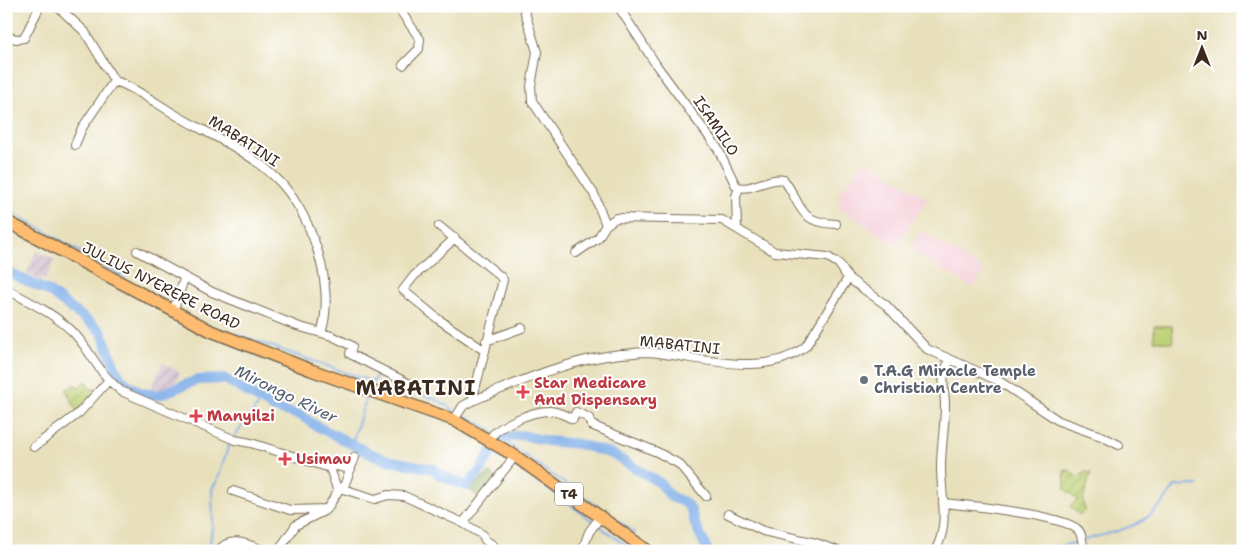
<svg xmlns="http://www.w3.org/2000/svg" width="1249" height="557" font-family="'Shantell Sans',sans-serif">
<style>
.built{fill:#f5cfd9}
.industrial{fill:url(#industrial-furrows)}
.grass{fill:url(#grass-tufts);stroke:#7c7d48}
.forest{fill:url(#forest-firs);stroke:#686e42}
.garden{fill:url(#garden-furrows);stroke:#7c7d48}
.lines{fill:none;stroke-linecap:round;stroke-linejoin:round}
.stream{stroke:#7cace7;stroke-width:2}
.river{stroke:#7cace7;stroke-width:10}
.minor-casing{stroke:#786a55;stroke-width:10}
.highway-casing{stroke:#786a55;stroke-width:14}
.minor{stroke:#fff;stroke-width:8}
.highway{stroke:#febc70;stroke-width:11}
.worship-dot{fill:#6b7280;stroke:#fff;stroke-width:2}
.health-dot{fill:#e0444e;stroke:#fff;stroke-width:2}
.labels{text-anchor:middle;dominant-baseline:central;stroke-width:4;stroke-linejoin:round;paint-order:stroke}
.shield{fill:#fff;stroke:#766a62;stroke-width:1}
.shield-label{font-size:14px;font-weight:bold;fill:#3b2a1e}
.street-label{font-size:15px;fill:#3b2a1e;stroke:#fff}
.worship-label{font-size:15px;font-weight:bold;fill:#5b616d;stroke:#fff;text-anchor:start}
.health-label{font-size:15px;font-weight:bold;fill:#be3a42;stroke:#fff;text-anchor:start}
.water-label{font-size:16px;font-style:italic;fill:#555e6e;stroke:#fff}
.district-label{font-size:20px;font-weight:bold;letter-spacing:1px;fill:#3b2a1e;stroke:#fff}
</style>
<defs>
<pattern id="industrial-furrows" width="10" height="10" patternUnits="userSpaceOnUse" patternTransform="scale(1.25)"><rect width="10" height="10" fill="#d1bdcb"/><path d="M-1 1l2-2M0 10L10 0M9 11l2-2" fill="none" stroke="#ab9aa4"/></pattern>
<pattern id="grass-tufts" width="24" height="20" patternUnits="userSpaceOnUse" patternTransform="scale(1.25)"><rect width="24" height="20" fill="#bdd073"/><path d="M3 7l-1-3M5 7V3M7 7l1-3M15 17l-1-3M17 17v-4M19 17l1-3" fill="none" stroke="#a3b363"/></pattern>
<pattern id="forest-firs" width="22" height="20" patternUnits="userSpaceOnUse" patternTransform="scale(1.25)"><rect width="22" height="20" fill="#96b265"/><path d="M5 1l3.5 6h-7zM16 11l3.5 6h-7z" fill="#7c9153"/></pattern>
<pattern id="garden-furrows" width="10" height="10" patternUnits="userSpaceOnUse" patternTransform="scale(1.25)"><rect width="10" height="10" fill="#bdd073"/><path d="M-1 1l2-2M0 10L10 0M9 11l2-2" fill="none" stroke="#a3b363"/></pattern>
</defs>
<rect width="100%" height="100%" fill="#fff"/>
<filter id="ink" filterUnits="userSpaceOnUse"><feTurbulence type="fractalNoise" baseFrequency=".02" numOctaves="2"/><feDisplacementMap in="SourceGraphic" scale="10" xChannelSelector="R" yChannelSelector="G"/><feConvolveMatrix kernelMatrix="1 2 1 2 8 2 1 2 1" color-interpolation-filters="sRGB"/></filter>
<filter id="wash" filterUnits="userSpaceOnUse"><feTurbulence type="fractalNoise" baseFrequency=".0096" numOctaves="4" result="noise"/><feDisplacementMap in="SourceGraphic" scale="20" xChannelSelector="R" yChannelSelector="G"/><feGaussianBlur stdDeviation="1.12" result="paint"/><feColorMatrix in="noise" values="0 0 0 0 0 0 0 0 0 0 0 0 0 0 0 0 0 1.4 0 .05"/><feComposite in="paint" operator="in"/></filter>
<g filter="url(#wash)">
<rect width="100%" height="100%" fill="#e8e0bb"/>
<path class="built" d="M865 160 928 199 896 245 839 208V194Z
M921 231 984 270 973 288 910 250Z"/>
<path class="industrial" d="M36 251 55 260 45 280 42 278 40 281 27 273Z
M163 363 180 373 174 386 149 393Z"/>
<path class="grass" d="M1154 326H1172L1173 343 1154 340Z"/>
<path class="forest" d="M490 473 496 477 478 496 468 489Z"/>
<path class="garden" d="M86 381 89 388 97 390 77 411 66 390 75 384 78 388Z
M1069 470 1078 478 1085 472 1091 473 1083 500 1085 510 1079 515 1070 506 1078 500 1065 489 1064 471Z"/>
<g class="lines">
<path class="stream" d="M6 92 12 80
M6 208 124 278
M236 334 373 382
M373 382 377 374 392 379
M412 388 413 391 437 400 455 411
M462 414 493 431
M497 433 503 437
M234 437 261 401
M505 437 509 444 635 533
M352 443 366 399
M489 455H497L509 461
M514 465 519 468
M537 481 541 484
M547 488 594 522
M598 525 628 547
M1085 540C1129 527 1148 528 1175 486L1198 485
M209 551 213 520 212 489 218 479 228 447 231 443
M1034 551 1081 542"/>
<path class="river" d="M6 271 48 291 101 331 117 372 123 381 141 393 159 395 197 380 225 379 274 408 302 416 313 424 369 453 387 460 434 469 440 475 467 486 481 470 492 450
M501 438 522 435 547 441 579 444 612 454 660 483 671 497 684 502 690 508 695 524 708 551"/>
</g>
</g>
<g filter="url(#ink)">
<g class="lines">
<defs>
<path id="minor" d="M57 6 85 32 115 82
M397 6 420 39 419 49 403 65
M523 6 537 52 531 86 532 101 594 194 606 225 598 238 576 253
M618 6 657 66 718 149 736 186C750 193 769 176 784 180 803 206 797 222 836 224
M6 36 16 39 24 38 40 6
M75 145 82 128 112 84 118 82C139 90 160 106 181 118 211 135 248 151 274 176 310 208 337 286 321 333
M606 225 616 218 722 220 775 252 828 257 839 264 848 278 886 305 927 349 999 381 1059 421 1101 436 1119 445
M439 226 500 276 503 280 472 401
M737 228 736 196 739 188
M455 238 414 276 403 290 438 319 485 351
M137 251 212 292 297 326 332 336 352 346 350 354 414 386
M6 289C28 301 53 313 72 331 91 350 96 371 121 391L235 440 251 443 330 468 337 489
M173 312 184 279
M486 341 522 328
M454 420 463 406 472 401C521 381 568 360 620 354 629 354 638 352 647 352 695 355 764 381 806 346L848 278
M489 439C499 425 531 411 550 411 557 411 566 416 573 419L576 412 589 418 591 425 657 452 679 464 706 496
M34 447 79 413 108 381
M330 468 336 466 351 469
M343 489 355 457
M233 491 290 510 327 509 340 488 375 499 388 495 404 496 463 523 483 535 485 540 493 545
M943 503C967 505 1061 515 1077 529 1083 533 1082 545 1084 551
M728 514 763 531 816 543 838 551
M463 523 515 456
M219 551C229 534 251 546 266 551
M278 551 296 525 324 511
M582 551 589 532 601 516
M935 551C950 525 941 496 941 467 941 447 945 426 945 405 945 389 939 375 950 361"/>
<path id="highway" d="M6 221 211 331 311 370 454 420 515 456 648 551"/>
</defs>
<use href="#minor" class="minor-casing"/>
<use href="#highway" class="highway-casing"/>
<use href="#minor" class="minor"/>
<use href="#highway" class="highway"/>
</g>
</g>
<circle class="worship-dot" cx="864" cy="380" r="5"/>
<g class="health-dot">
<path d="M520.5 384.5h5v5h5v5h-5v5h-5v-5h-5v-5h5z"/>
<path d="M193.5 408.5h5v5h5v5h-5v5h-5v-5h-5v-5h5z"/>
<path d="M282.5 451.5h5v5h5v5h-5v5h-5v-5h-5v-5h5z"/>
</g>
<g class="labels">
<rect class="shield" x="555" y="482.5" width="28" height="23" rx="4"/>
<g class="shield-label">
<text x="569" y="494">T4</text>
</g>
<g class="street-label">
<text transform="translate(716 126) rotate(56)">ISAMILO</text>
<text transform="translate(244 141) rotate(33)">MABATINI</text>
<text transform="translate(161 286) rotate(27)">JULIUS NYERERE ROAD</text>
<text transform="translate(680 345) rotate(6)">MABATINI</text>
</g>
<g class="worship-label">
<text x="874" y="371">T.A.G Miracle Temple<tspan x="874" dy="17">Christian Centre</tspan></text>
</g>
<g class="health-label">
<text x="534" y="383">Star Medicare<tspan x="534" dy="17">And Dispensary</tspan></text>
<text x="207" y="416">Manyilzi</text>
<text x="296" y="459">Usimau</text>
</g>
<g class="water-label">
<text transform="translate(286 394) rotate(26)">Mirongo River</text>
</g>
<g class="district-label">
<text x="416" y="388">MABATINI</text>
</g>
</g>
<rect width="1249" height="557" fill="none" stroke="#fff" stroke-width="25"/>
<g transform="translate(1202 48)" stroke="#ffffff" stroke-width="4" paint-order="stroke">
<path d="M0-4L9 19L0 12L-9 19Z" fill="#3b2a1e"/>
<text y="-8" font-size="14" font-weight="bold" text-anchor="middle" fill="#3b2a1e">N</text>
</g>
</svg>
